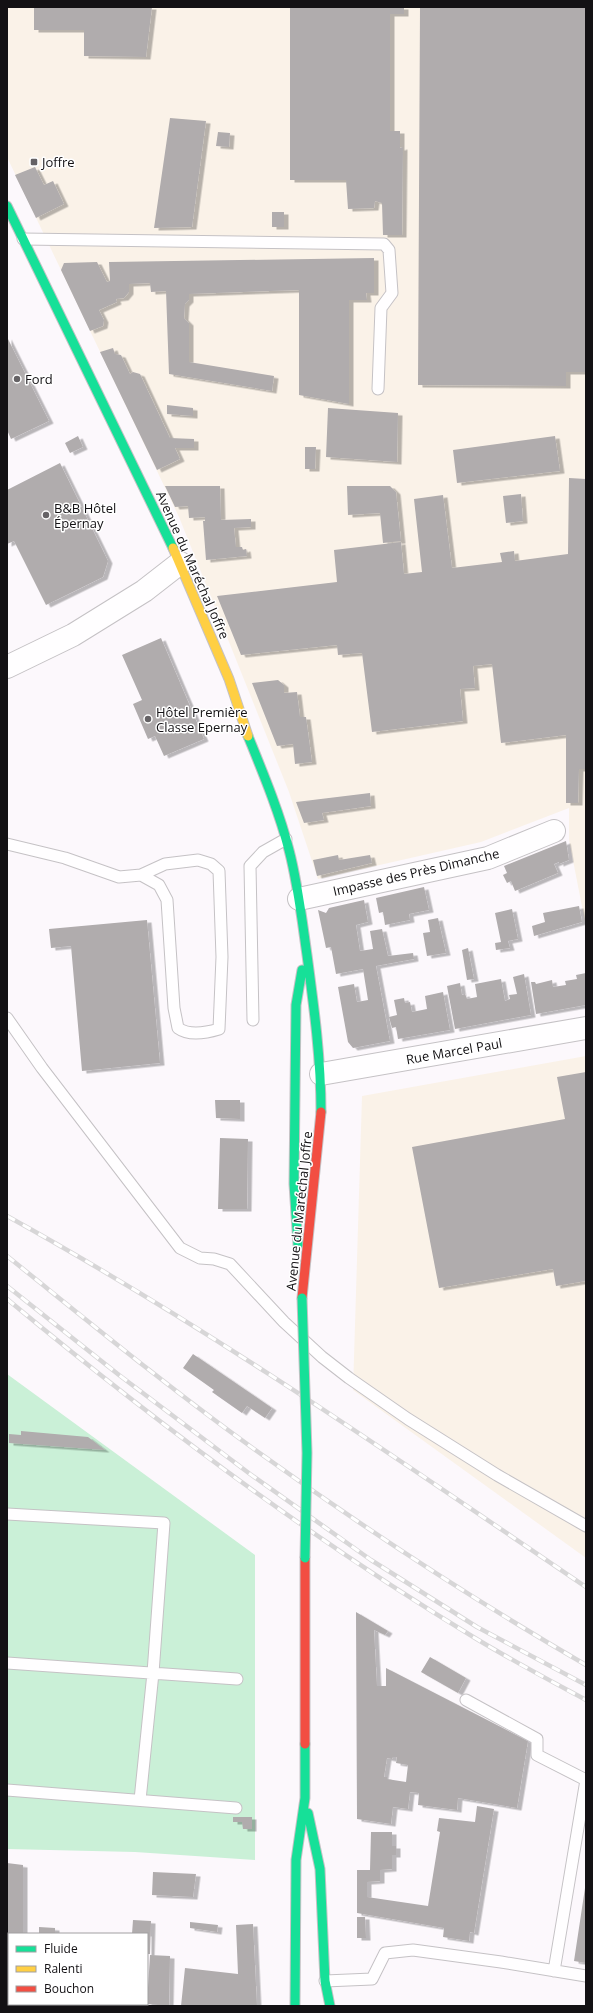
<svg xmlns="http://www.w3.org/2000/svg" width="593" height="2013" font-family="'Open Sans',sans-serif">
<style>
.industrial{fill:#faf2e8}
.green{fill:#caf0d7}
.building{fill:#b0acad;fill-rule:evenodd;filter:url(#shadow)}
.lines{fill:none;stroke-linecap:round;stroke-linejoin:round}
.lane-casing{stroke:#c5c2c5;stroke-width:13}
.street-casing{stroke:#c5c2c5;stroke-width:24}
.fast-casing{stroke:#c5c2c5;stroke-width:11}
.slow-casing{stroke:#c5c2c5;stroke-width:11}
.jam-casing{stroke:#c5c2c5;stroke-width:11}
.lane{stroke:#fffeff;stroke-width:11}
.street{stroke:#fffeff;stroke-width:22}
.fast{stroke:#16e098;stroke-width:9}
.slow{stroke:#ffcf43;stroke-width:9}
.jam{stroke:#f24e42;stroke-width:9}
.rail-casing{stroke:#d7d6d7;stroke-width:4.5}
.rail{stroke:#fff;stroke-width:3;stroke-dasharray:9;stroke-linecap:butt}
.fast-bridge-casing{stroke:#c5c2c5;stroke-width:11;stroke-linecap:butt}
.fast-bridge{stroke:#16e098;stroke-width:9}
.poi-dot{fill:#656265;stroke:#fff;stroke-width:1.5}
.labels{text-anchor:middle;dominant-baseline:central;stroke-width:3;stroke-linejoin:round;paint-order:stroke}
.poi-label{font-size:13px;fill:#131114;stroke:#fff;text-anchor:start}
.street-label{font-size:13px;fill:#131114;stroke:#fff}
</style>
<defs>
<filter id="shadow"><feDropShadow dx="4.5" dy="2.5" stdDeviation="0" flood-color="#0004"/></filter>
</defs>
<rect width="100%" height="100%" fill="#fcf8fc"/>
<path class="industrial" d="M7 7H586V927L569 840V808L481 842 318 879 289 792 179 517 7 157Z
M586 1056V1558L353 1390 362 1096Z"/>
<path class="green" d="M7 1374 255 1555V1860L135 1852 7 1849Z"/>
<path class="building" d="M34 7H152L146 57 84 56V30H34Z
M290 7H404V14H390V131H400V148L403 147 402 235H383L382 203 375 201 374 208 348 209 346 180H290Z
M420 7H586V372H566V386L418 385Z
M170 118 206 121 192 227 154 228Z
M218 132 230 133 229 147 216 146Z
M35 167 44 185 53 181 64 204 36 218 15 175Z
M272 212H284V227H272Z
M374 258V293H366L367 300H349V404L299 395V290L189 294V300L185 304 184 318 189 323V362L274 376 272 391 169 374 166 291 151 292 150 283 129 284V292L124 298 116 299 117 302 99 310 104 320 103 326 90 331 61 270 64 263 97 262 107 282 110 281 109 262Z
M7 337 49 421 11 439 7 430Z
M113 348 115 354 121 355 130 374 133 372 140 374 170 438 194 439V448H175L180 459 157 470 100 352Z
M167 405 193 408V416L167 414Z
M328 408 398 413 397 462 326 457Z
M78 436 83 447 70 453 65 443Z
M555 436 560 471 457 483 453 450Z
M305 447H316L315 469H305Z
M60 463 108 561 103 577 46 605 14 541 7 544V490Z
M569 478 586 479V769H579L578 803H566V735L501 743 492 664 473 666 475 688 460 689 463 721 372 732 362 653 338 655 337 645 241 655 217 596 337 582 334 550 401 542 404 574 422 572 414 499 443 495 452 568 502 562 500 553 514 551 515 561 568 554Z
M165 486H220L221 520 251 519V527L234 528 236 547H242L243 550 246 549 247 556 206 560 203 521H205V517L189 518 188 506 175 507Z
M347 486H390L396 492 401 541 383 543 380 513 348 515Z
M521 494 523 521 506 523 503 496Z
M161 638 204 739 164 756 155 736 148 739 133 704 142 700 122 655Z
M278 680 284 685V693L297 692 300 717H306L312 762 295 764 293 744 277 746 252 683Z
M370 793 371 806 322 813 324 820 304 823 296 802Z
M566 841 569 860 559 864V862L554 864 558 873 515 891 511 881 507 883 503 875 507 873 504 866Z
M338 855 339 860 370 855 372 863 317 876 313 860Z
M424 887 429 910 409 914 410 920 385 925 383 912 379 913 376 898Z
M364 900 368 922 356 925 360 951 373 949 370 931 382 929 388 956 413 953 414 959 376 966 390 1041 353 1048 348 1042 338 987 354 984 357 1002 368 1000 363 969 336 974 331 947 326 948 318 910 326 913 329 908Z
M579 906 582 922 534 936 532 926 545 922 543 913Z
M512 909 518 939 508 941 510 948 496 950 495 943 501 942 495 913Z
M438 918 446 953 427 956 423 933 430 932 428 920Z
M147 920 160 1063 82 1071 71 946 51 948 49 929Z
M468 948 474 979 467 980 462 950Z
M586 973V1005L536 1014 531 982H535L536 984 552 980 553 987 566 985 565 981 577 979 576 975Z
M524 974 531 1015 455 1029 447 986 460 983 462 995 465 994 467 999 477 997 475 984 501 979 505 1001 510 999 509 995 517 994 513 977Z
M443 992 450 1030 398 1039 396 1027 392 1028 389 1017 397 1015 394 1000 404 998 405 1003 410 1002 412 1012 427 1009 425 996Z
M586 1072V1281L556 1286 553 1269 439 1288 412 1147 565 1119 557 1077Z
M215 1100H240V1119L216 1118Z
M220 1138 248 1139 247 1209H218Z
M193 1354 272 1408 265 1418 247 1406 242 1413 212 1392 214 1390 183 1368Z
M21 1431 88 1437 105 1450 9 1443V1434L21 1435Z
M356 1612 388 1631 385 1635 374 1630 377 1686H386V1668L528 1741 517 1808 458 1798 457 1810 418 1805 419 1793 410 1792 408 1809 393 1807 391 1824 357 1819ZM393 1757H397L396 1763 408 1765 406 1782 387 1779V1777H384L387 1758 392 1759Z
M430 1657 466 1678 458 1693 421 1672Z
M477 1806 494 1809 474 1933 470 1932 469 1941 443 1937 444 1928 357 1913V1870H370L371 1832H392V1846H396V1855H392V1869L380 1870V1881L367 1882V1897L428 1906 440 1832 437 1831 439 1818 475 1822Z
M233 1817H252V1829H243L242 1822H233Z
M7 1863 23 1865V1934H9V1989H7Z
M153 1872 196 1874 193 1897 152 1895Z
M585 1888H586V1963L574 1961Z
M357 1917H365L366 1938H357Z
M133 1920 151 1921 150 1954H147V1934H132Z
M190 1922 218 1925 217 1932 190 1928Z
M253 1924 257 2006H181L185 1968 238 1974 236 1925Z
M39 1927 55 1928V1934H39Z
M150 1955 170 1956 169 2006 147 2004Z"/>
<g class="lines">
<defs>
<path id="lane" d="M23 239 384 244 389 250 392 293 381 308 378 389
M7 844 65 858 119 877 141 875 165 864 198 860 211 864 219 871 222 957 219 1029C206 1033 189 1036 178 1028L174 1008 167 900 159 885 141 875
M7 1018 42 1068 180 1248 200 1258 214 1259 230 1264 284 1322 322 1357 349 1378 408 1419 497 1475 586 1526
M253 1020 250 866 263 852 286 839
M7 1514 164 1523 153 1673 140 1800
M7 1663 237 1679
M466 1700 537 1739V1755L586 1780 554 1971
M7 1790 236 1808
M325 1981 372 1979 385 1953 413 1950 501 1962 586 1976"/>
<path id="street" d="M7 667 73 635 144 591 180 563
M299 899 488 858 554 831
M321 1074 586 1028
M16 2004 35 2006"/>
<path id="fast" d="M7 206 173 548
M248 736C263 773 279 811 289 850 298 884 302 920 307 955 314 1007 321 1059 321 1112
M298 1245 294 1184 296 1005 302 970
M308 1813 320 1869 325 1981 330 2006
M295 2006 296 1860 305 1798V1744"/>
<path id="slow" d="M173 548 229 679 248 736"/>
<path id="jam" d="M302 1298 321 1112
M305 1558V1744"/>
</defs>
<use href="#lane" class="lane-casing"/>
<use href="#street" class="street-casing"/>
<use href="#fast" class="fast-casing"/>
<use href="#slow" class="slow-casing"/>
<use href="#jam" class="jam-casing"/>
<use href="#lane" class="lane"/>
<use href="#street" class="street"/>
<use href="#fast" class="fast"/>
<use href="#slow" class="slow"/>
<use href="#jam" class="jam"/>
<defs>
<path id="rail" d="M7 1216C208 1327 396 1458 586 1587
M7 1256C88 1321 169 1388 254 1449 361 1526 472 1599 586 1665
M7 1286 119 1375 250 1474 371 1560 477 1627 586 1685
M7 1299C155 1422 310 1538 475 1638 511 1660 549 1680 586 1700"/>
</defs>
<use href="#rail" class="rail-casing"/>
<use href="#rail" class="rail"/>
<defs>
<path id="fast-bridge" d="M302 1298 307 1453 305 1558"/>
</defs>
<use href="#fast-bridge" class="fast-bridge-casing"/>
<use href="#fast-bridge" class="fast-bridge"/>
</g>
<g class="poi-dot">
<rect x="30" y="158" width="8" height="8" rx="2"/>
<circle cx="17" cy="379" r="4"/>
<circle cx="46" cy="515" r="4"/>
<circle cx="148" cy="719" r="4"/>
</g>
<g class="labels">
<g class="poi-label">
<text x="42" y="162">Joffre</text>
<text x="25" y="379">Ford</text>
<text x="54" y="508">B&amp;B Hôtel<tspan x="54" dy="15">Épernay</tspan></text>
<text x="156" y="712">Hôtel Première<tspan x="156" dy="15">Classe Epernay</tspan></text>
</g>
<g class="street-label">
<text transform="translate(193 565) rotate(66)">Avenue du Maréchal Joffre</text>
<text transform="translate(416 872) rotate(-13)">Impasse des Près Dimanche</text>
<text transform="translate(454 1051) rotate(-10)">Rue Marcel Paul</text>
<text transform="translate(299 1211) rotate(-84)">Avenue du Maréchal Joffre</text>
</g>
</g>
<rect width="593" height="2013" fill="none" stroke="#131114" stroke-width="16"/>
<rect x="8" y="1933" width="140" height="72" fill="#ffffff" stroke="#a1a0a1"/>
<rect x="16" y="1946" width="20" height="6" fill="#16e098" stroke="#a1a0a1"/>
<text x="44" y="1953" font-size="12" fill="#131114">Fluide</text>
<rect x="16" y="1966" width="20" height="6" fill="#ffcf43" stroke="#a1a0a1"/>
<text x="44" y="1973" font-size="12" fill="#131114">Ralenti</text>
<rect x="16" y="1986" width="20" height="6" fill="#f24e42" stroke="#a1a0a1"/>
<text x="44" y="1993" font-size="12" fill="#131114">Bouchon</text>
</svg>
